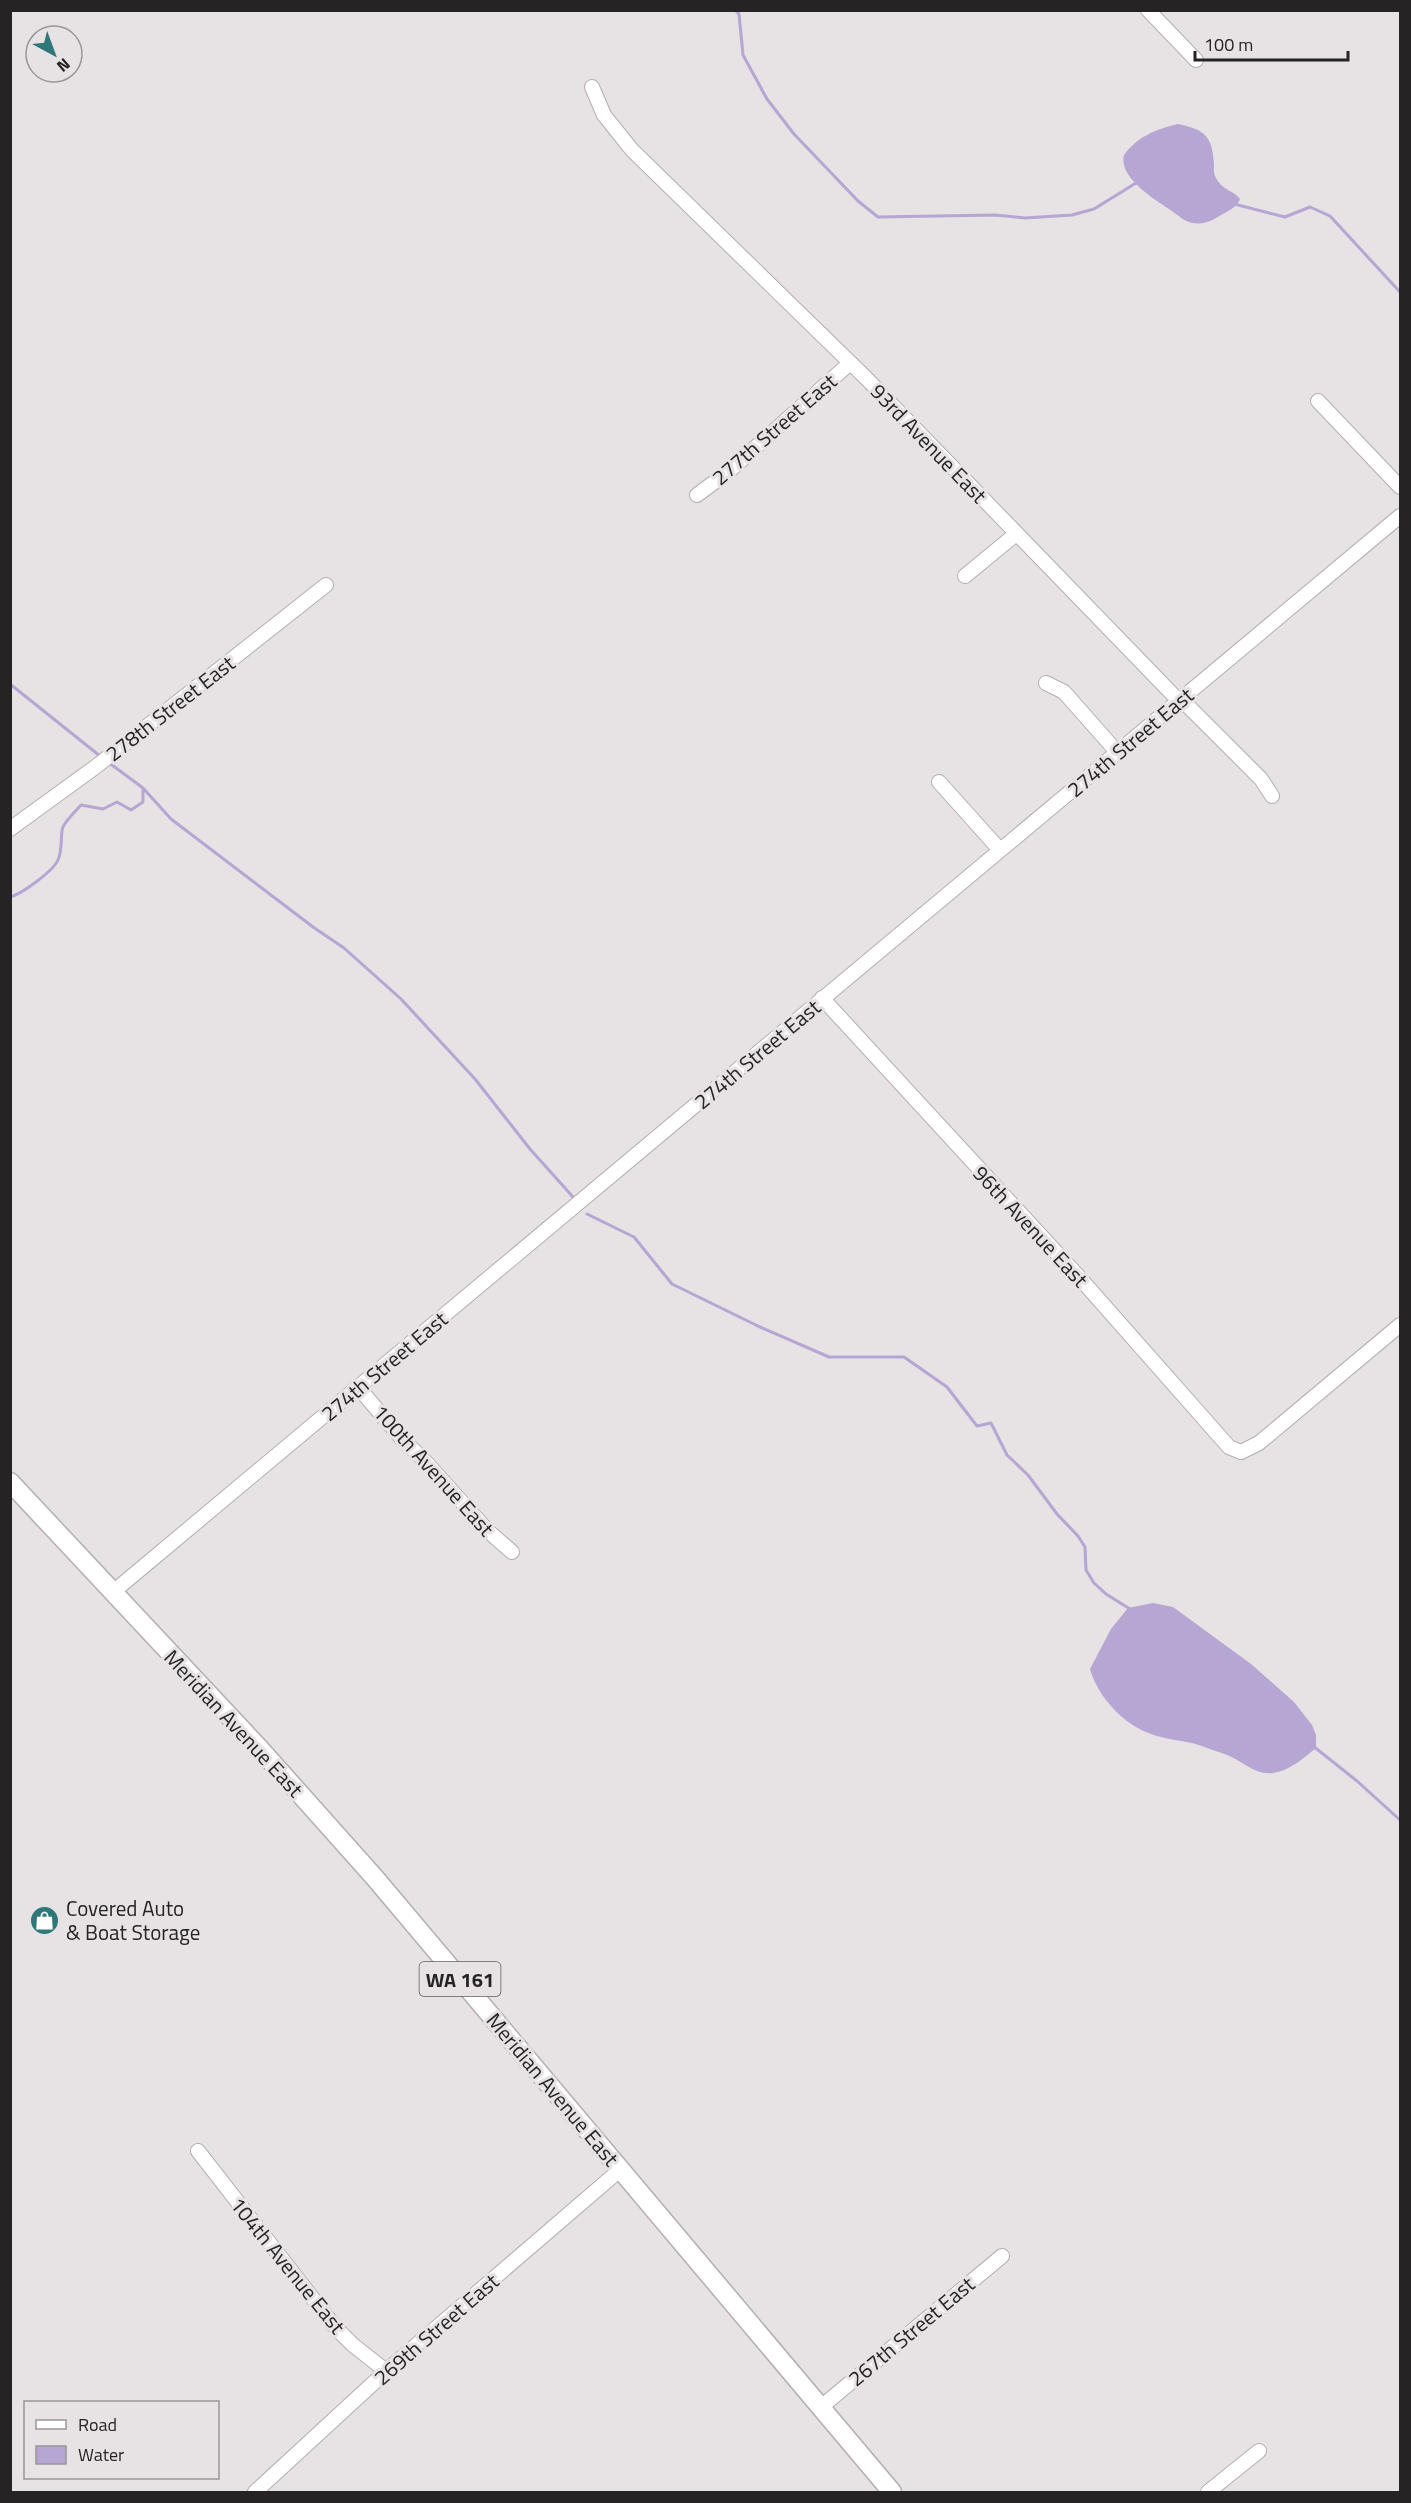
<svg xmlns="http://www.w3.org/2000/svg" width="1411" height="2503" font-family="'Titillium Web',sans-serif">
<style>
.water{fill:#b5a6d3}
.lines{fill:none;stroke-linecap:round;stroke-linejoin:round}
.stream{stroke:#b5a6d3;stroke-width:3}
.minor-casing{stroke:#b3afaf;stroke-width:16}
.major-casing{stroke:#b3afaf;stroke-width:21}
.minor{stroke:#fff;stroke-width:14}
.major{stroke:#fff;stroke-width:18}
.labels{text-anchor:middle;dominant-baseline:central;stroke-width:6;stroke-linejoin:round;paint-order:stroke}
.shield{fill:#e7e2e3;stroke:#5f5c5d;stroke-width:1.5}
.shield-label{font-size:20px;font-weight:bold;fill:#252323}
.street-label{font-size:21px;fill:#252323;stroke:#e7e2e3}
.poi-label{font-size:21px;fill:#252323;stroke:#e7e2e3;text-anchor:start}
</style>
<rect width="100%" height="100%" fill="#e7e2e3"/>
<path class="water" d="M1178 124C1205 130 1212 135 1214 164 1214 170 1213 173 1216 178 1223 191 1233 190 1240 199 1237 207 1230 210 1223 214 1213 220 1205 225 1193 223 1184 222 1177 214 1169 209 1154 199 1118 177 1124 155 1137 137 1156 129 1178 124Z
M1153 1603 1173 1607 1251 1664 1294 1702 1312 1725 1316 1735V1748C1304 1758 1289 1771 1273 1773 1254 1775 1243 1761 1227 1755 1215 1751 1203 1746 1192 1743 1178 1740 1164 1739 1151 1734 1123 1724 1098 1697 1090 1669L1111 1629 1128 1608Z"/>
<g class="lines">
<path class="stream" d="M735 10 739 14 743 55 767 99 794 134 858 201 878 217 995 215 1025 218 1072 215 1094 209 1136 183 1140 184
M1234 204 1285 217 1310 207 1330 216 1400 292
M10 684 100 756
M108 762 143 788 171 819 313 927 344 948 401 999 475 1079 530 1149 573 1197
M10 897C22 894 53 871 58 860 63 849 60 834 63 827 67 819 75 812 81 805L103 809 117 802 131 810 143 802V790
M587 1214 634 1237 672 1284 760 1327 829 1357H904L947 1387 977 1426 991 1423 1007 1455 1028 1475 1057 1514 1078 1536 1085 1547 1086 1570 1094 1583 1106 1594 1130 1609
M1313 1746 1357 1781 1400 1820"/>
<defs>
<path id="minor" d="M1148 10 1196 60
M592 87 604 115 632 150 866 378 1179 701 1189 707 1261 779 1272 796
M1318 401 1400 487
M697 495 728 472 850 363
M965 576 1016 534
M1046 683 1064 692 1117 752
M939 782 1000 850
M10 829 98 765 326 585
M822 998 1078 1276 1229 1447 1241 1452 1259 1443 1400 1325
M358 1387 403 1440 423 1459 488 1531 512 1552
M113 1592 1400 516
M198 2151 335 2327 353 2345 386 2371
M821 2407 1002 2256
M255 2492 393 2365 621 2169
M1208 2492 1259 2451"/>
<path id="major" d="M10 1482 260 1749 375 1878 892 2492"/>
</defs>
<use href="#minor" class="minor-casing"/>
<use href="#major" class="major-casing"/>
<use href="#minor" class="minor"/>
<use href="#major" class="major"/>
</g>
<defs>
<symbol id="shop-disc" viewBox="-11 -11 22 22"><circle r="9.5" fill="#2e787a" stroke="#e7e2e3"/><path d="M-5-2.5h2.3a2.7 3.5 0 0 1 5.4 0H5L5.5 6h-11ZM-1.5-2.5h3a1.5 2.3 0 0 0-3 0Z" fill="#fff"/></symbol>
</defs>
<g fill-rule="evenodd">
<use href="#shop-disc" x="28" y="1904" width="33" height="33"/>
</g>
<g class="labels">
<rect class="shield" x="419.5" y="1962" width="81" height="34" rx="4.5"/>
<g class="shield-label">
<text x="460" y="1979">WA 161</text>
</g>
<g class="street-label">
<text transform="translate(774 429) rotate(-41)">277th Street East</text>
<text transform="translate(929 443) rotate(46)">93rd Avenue East</text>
<text transform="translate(170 708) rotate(-38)">278th Street East</text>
<text transform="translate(1130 742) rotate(-40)">274th Street East</text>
<text transform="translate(757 1054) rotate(-40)">274th Street East</text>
<text transform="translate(1031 1226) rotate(47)">96th Avenue East</text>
<text transform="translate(384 1366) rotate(-40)">274th Street East</text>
<text transform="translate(434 1470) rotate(48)">100th Avenue East</text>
<text transform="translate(234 1723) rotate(47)">Meridian Avenue East</text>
<text transform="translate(553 2089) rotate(50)">Meridian Avenue East</text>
<text transform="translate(288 2265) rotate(51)">104th Avenue East</text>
<text transform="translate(436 2329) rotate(-41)">269th Street East</text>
<text transform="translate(911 2331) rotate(-40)">267th Street East</text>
</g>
<g class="poi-label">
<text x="66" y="1908">Covered Auto<tspan x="66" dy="24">&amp; Boat Storage</tspan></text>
</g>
</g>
<rect width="1411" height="2503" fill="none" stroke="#252323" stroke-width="24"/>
<rect x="24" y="2401" width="195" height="78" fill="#e7e2e3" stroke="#999696" stroke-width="1.5"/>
<rect x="36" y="2420" width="30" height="9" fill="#ffffff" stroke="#999696" stroke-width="1.5"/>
<text x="78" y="2431" font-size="18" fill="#252323">Road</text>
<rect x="36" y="2446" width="30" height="18" fill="#b5a6d3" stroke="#999696" stroke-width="1.5"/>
<text x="78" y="2461" font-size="18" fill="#252323">Water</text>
<g transform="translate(54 54) rotate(139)"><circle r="28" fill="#e7e2e3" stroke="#999696" stroke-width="1.5"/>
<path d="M0-4.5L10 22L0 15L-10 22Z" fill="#2e787a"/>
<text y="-9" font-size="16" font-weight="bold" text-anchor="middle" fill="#252323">N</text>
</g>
<path d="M1195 51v9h153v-9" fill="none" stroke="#252323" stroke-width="3"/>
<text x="1204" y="51" font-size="18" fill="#252323" stroke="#e7e2e3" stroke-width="4.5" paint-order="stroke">100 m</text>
</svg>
